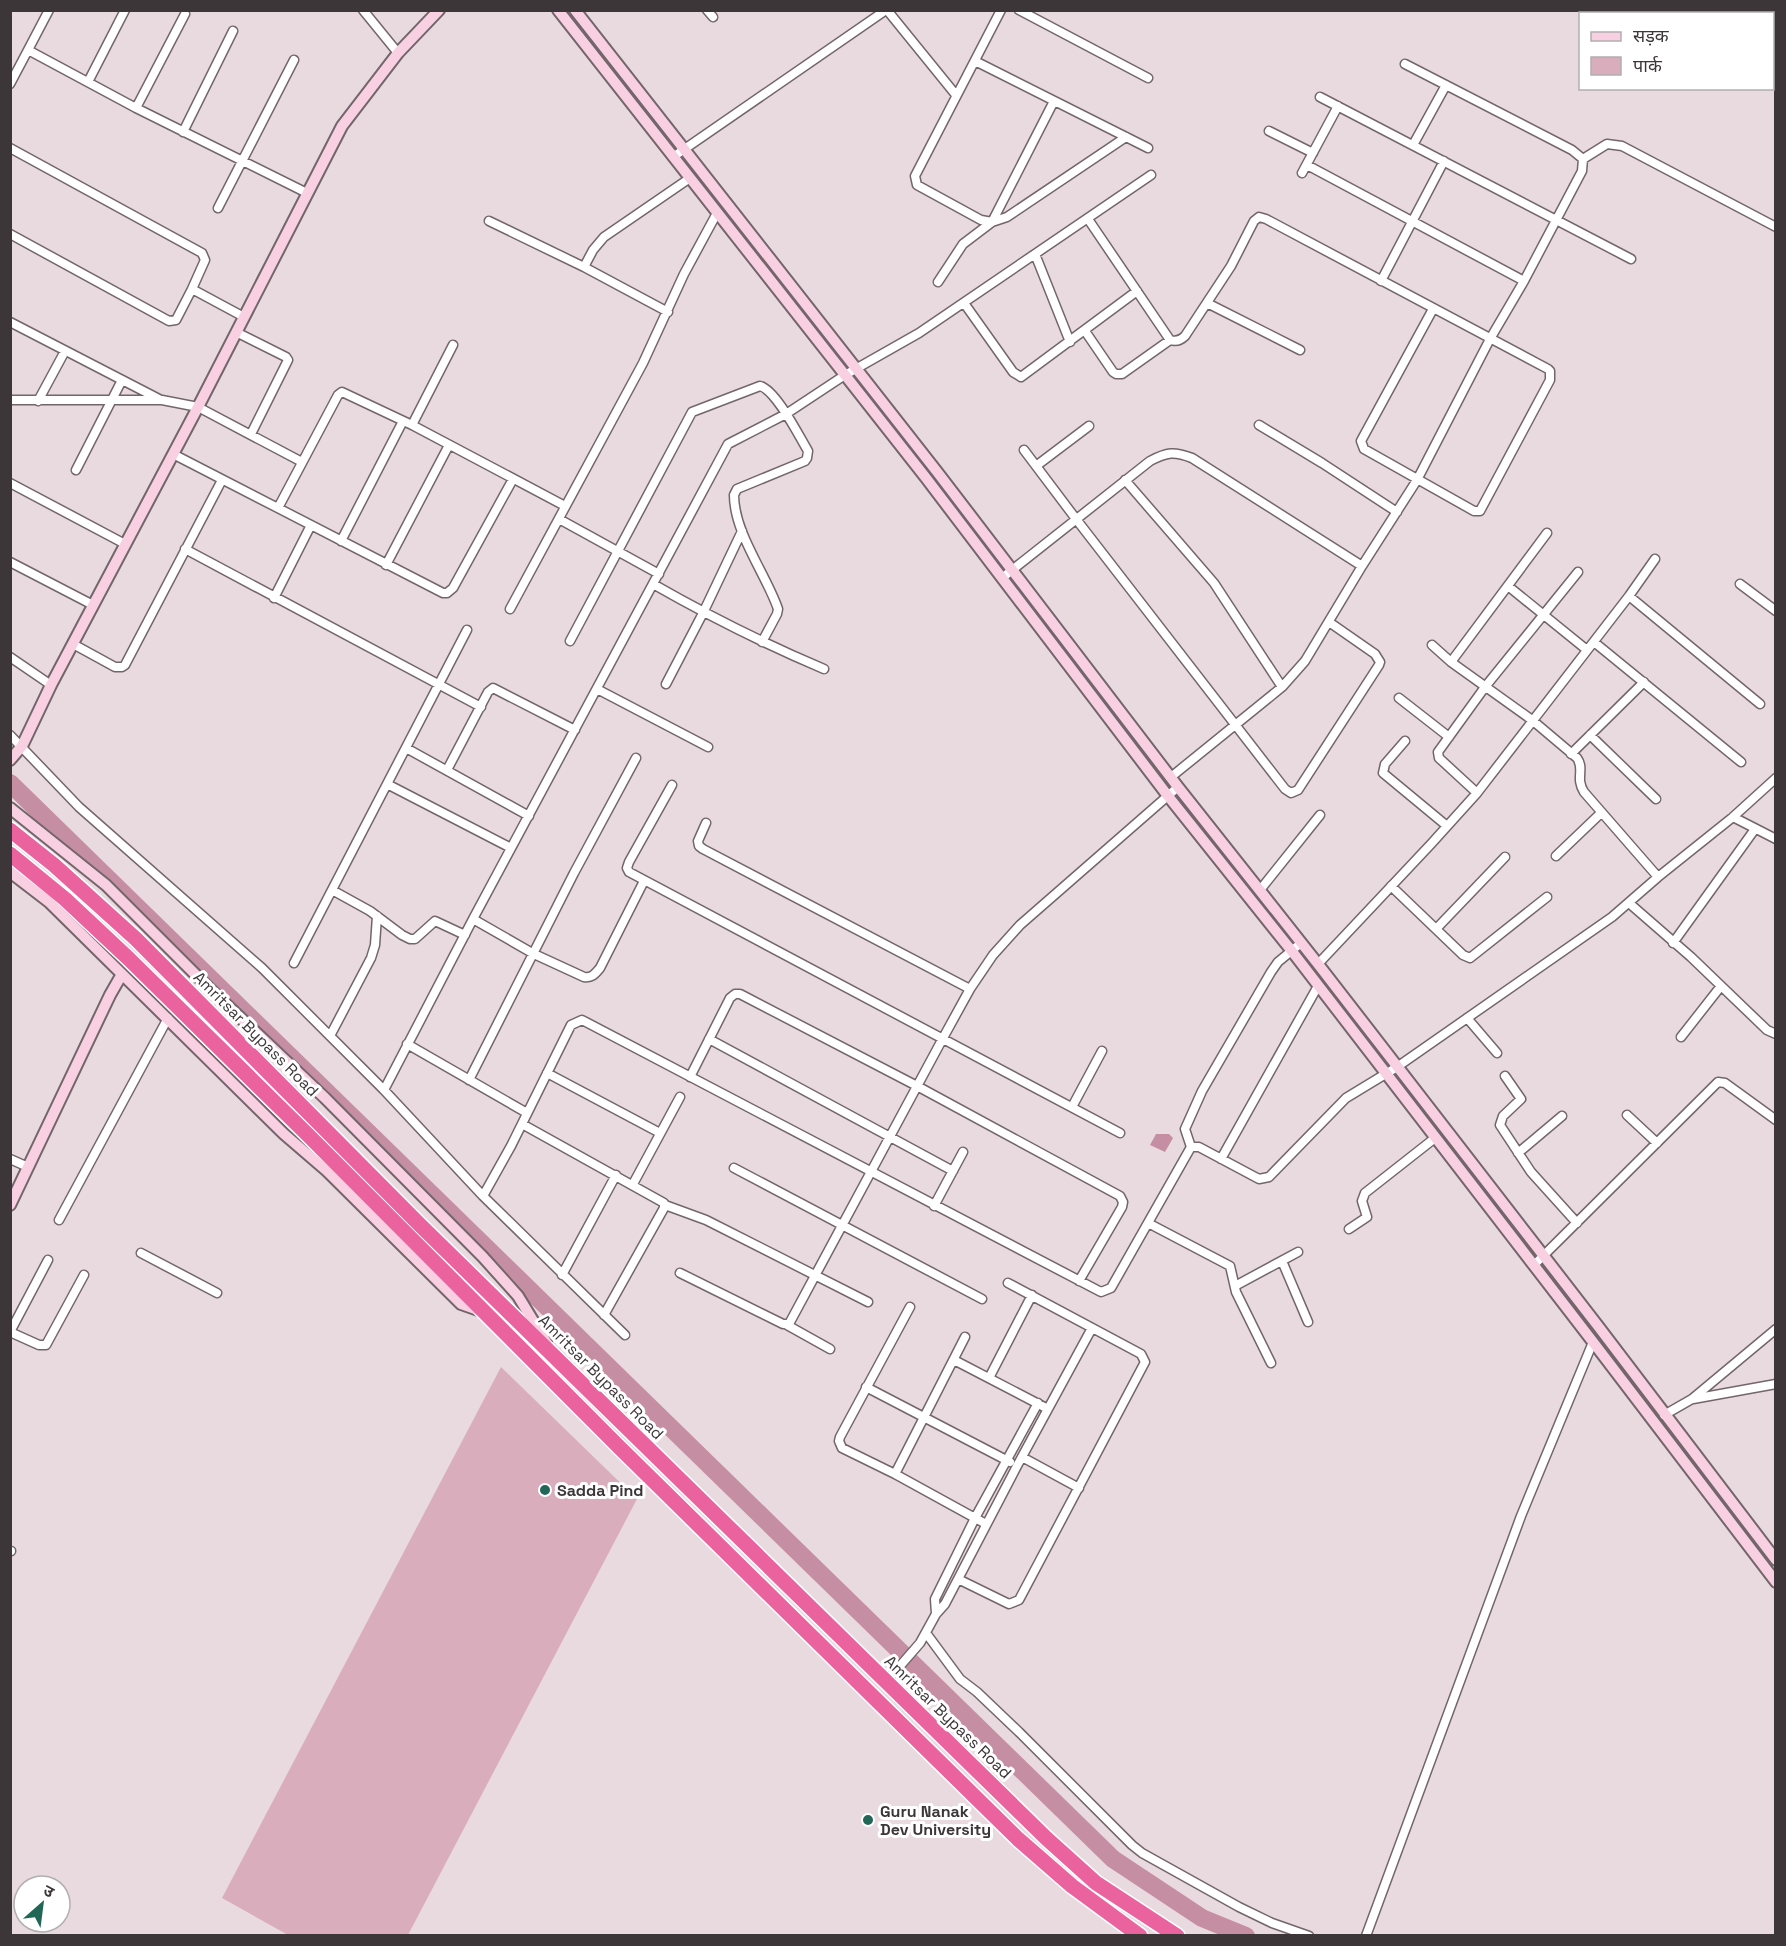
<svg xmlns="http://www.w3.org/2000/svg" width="1786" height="1946" font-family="'Space Grotesk','Noto Sans Devanagari',sans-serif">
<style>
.green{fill:#daadbd}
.water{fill:#c68ea2}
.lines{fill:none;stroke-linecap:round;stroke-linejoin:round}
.river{stroke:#c68ea2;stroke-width:18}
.street-casing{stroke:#73666a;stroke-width:11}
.secondary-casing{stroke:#73666a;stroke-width:14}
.highway-casing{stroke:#fff;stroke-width:18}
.street{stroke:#fff;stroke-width:8}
.secondary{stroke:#f9d0e2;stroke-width:10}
.highway{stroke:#eb639e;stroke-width:15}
.poi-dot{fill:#226657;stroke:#fff;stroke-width:2}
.labels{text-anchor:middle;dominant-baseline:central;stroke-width:6;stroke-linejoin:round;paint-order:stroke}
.street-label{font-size:16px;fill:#3c3638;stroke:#fff}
.poi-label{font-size:16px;font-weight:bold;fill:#3c3638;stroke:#fff;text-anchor:start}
</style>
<rect width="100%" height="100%" fill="#e9dadf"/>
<path class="green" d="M501 1367 637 1499 408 1935H288L222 1898Z"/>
<path class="water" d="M1156 1134H1169L1173 1138 1165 1152 1150 1145Z"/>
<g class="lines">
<path class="river" d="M10 783 1113 1859 1202 1918 1246 1936"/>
<defs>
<path id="street" d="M49 10 28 50 136 108 307 193
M363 10 398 53
M707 10 713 17
M887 10 956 95
M1001 10 915 176 917 185 981 220 992 222 1007 217 1126 137
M1019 10 1148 78
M975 61 1148 148
M88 82 125 10
M10 84 28 50
M1320 97 1631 259
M136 108 185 14
M1269 131 1313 153
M183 132 233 31
M1413 145 1446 85
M10 148 202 253 205 260 192 289 244 317
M673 157 886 10
M1583 159 1607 144 1622 146 1776 227
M1307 165 1524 281
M1302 173 1338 106
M218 208 294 60
M1088 219 1170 340C1176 342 1181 340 1185 336L1231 266 1254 221 1259 217 1266 219 1548 369 1550 371V380L1480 511H1474L1364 449 1361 441 1433 309
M489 221 584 267 668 312
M10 234 169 321 176 320 192 289
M1035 254 1070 342
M584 267 593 250 604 237 690 178
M1381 281 1444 161
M938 282 963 244 992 222 1054 101
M964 303 1013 372 1021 377 1137 291
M1207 303 1300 350
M10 322 159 399
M1085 331 1113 372 1116 374H1122L1170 340
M236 332 286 357 288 360 251 434
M10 400H162L198 407 302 462
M38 401 65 351
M412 425 453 345
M1259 425 1322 463 1397 512
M1024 450 1076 519 1285 789 1291 793 1298 790 1379 665 1380 662 1375 654 1329 622
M173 454 443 593H447L453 588 513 479
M1036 466 1089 426
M76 470 122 380
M1125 480 1214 583 1282 687
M10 483 125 544
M278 508 338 395 342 392 412 425 565 506
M559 519 659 574
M341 541 403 421
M185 549 481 707
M10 562 93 605
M386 565 449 445
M1002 578 1150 461C1167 452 1174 451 1192 458L1362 566
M653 584C709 616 765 644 824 669
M1740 584 1776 611
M1508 586 1587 650
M1629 596 1760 704
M274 598 311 525
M510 609 643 363 684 274 717 213
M570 641 692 412 760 386C776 390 799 436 808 451L807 458 805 461 737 489 734 495C734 533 766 574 778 609L777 614 762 642
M1594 642 1741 762
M73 644 115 667H122L125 665 222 480
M1432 645 1451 662 1532 720 1577 758C1585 769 1575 778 1584 792L1658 877
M10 657 51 685
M1451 662 1547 533
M666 684 703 613 742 531
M597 689 708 747
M1399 698 1449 737
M10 735 79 807 262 968 384 1090 483 1196 625 1335
M1590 735 1656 799
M1405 741 1385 764 1383 773 1447 826
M406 748 529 816
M1571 754 1644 682
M447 770 488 692 493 688 575 730
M1171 777 1282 687 1305 661 1362 566 1417 480 1490 339 1524 281 1582 171 1583 159 1572 150 1405 64
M387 784 511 848
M672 785 629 862 627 868 629 872 1120 1133
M1477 793 1439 758 1438 752 1485 687 1578 572
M1733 817 1776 839
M706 823 698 841 699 846 703 849 970 989
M1556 856 1601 813
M1391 886 1463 955 1470 958 1547 897
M332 890 370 911 402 935 410 939H415L435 921 465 935
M1260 890 1320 815
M1629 903 1691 957 1767 1030 1776 1034
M473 919 534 954 584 977C592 978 595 974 600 968L644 881
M1436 929 1505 857
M1673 943 1755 829
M294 963 467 630
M1318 964 1431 844 1477 793 1629 596 1655 559
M1467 1018 1497 1053
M330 1036 371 958 375 945 377 916
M1681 1037 1721 986
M709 1039 953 1171
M407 1044 527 1113
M547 1073 660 1133
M1505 1076 1521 1099 1503 1116 1500 1125 1531 1172 1577 1223
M690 1077 730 998 735 994H740L917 1086 1120 1196 1123 1202 1122 1207 1079 1281
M469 1080 574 873 636 758
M384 1090 473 919 728 444 786 414 845 375 919 333 1151 175
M1072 1107 1102 1051
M1627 1115 1657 1143
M522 1124 664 1203V1208L604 1315
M1191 1147 1185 1129 1202 1091 1271 972 1278 962 1301 943
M1518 1153 1562 1116
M10 1159 28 1167
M1221 1159 1318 986
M734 1168 982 1299
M633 1184 680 1097
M483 1196 511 1146 571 1025 582 1020 1101 1292 1111 1288 1191 1147H1199L1259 1179 1269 1177 1346 1098 1397 1067 1612 917 1658 877 1733 817 1776 778
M665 1205 706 1220 868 1302
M934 1206 963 1152
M59 1220 168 1018
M1148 1223 1230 1266 1236 1292 1271 1363
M1349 1229 1367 1217 1362 1201 1365 1193 1435 1138
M141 1253 217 1293
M1282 1261 1308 1322
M1534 1265 1718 1082 1725 1083 1776 1120
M680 1273 783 1324H789L943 1038 970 989 993 955 1020 925 1178 787
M562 1275 616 1175
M1235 1286 1298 1252
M910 1307 840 1437 839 1441 842 1448 895 1474 986 1524
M787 1325 830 1349
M10 1332 39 1345H46L84 1275
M10 1332 48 1260
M954 1360 1048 1409
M989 1378 1032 1295
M866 1387 1010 1462
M1693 1399 1776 1384
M1664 1415 1692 1399 1776 1329
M1022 1457 1079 1488
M895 1474 965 1337
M10 1551H11
M958 1579 1009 1604 1019 1600 1145 1362 1141 1354 1008 1283
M936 1614 935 1599 975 1518 1038 1403
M926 1633 960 1679 977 1692 1019 1732 1132 1845 1142 1853 1239 1907 1272 1923 1309 1936
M886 1682 920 1643 936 1614 945 1604 1017 1466 1092 1328
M1366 1936 1521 1516 1593 1342"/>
<path id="secondary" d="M558 10 926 478 1168 796 1291 950 1593 1342 1776 1582
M575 10 938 473 1178 787 1318 964 1598 1326 1776 1560
M10 760 22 746 51 685 198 407 342 126 398 53 439 10
M10 808 106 885 208 987 325 1098 483 1257 518 1296 546 1342
M10 872 49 902 284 1134 327 1171 461 1304 481 1311
M10 1205 110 995 122 974"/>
<path id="highway" d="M10 830 54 865 136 939 420 1225 1046 1838 1096 1883 1177 1936
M10 854 65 899 129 959 307 1134 619 1447 1018 1839 1072 1886 1140 1936"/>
</defs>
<use href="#street" class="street-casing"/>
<use href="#secondary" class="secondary-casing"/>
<use href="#highway" class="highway-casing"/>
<use href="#street" class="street"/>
<use href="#secondary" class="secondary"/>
<use href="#highway" class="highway"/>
</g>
<g class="poi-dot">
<circle cx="545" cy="1490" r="6"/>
<circle cx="868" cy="1820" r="6"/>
</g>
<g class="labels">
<g class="street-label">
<text transform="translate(256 1034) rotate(45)">Amritsar Bypass Road</text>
<text transform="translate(601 1377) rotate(45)">Amritsar Bypass Road</text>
<text transform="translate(948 1717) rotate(44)">Amritsar Bypass Road</text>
</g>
<g class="poi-label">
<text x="557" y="1490">Sadda Pind</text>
<text x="880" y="1811">Guru Nanak<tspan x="880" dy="18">Dev University</tspan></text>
</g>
</g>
<rect width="1786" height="1946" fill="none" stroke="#3c3638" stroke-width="24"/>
<rect x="1579" y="12" width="195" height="78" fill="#ffffff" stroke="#b1afaf" stroke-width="1.5"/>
<rect x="1591" y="32" width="30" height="9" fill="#f9d0e2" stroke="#b1afaf" stroke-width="1.5"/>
<text x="1633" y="42" font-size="18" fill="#3c3638">सड़क</text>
<rect x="1591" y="57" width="30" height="18" fill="#daadbd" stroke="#b1afaf" stroke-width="1.5"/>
<text x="1633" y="72" font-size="18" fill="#3c3638">पार्क</text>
<g transform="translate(42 1904) rotate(28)"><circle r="28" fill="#ffffff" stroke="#b1afaf" stroke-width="1.5"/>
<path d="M0-4.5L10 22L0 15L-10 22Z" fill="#226657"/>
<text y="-9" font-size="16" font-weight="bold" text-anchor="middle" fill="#3c3638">उ</text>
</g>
</svg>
